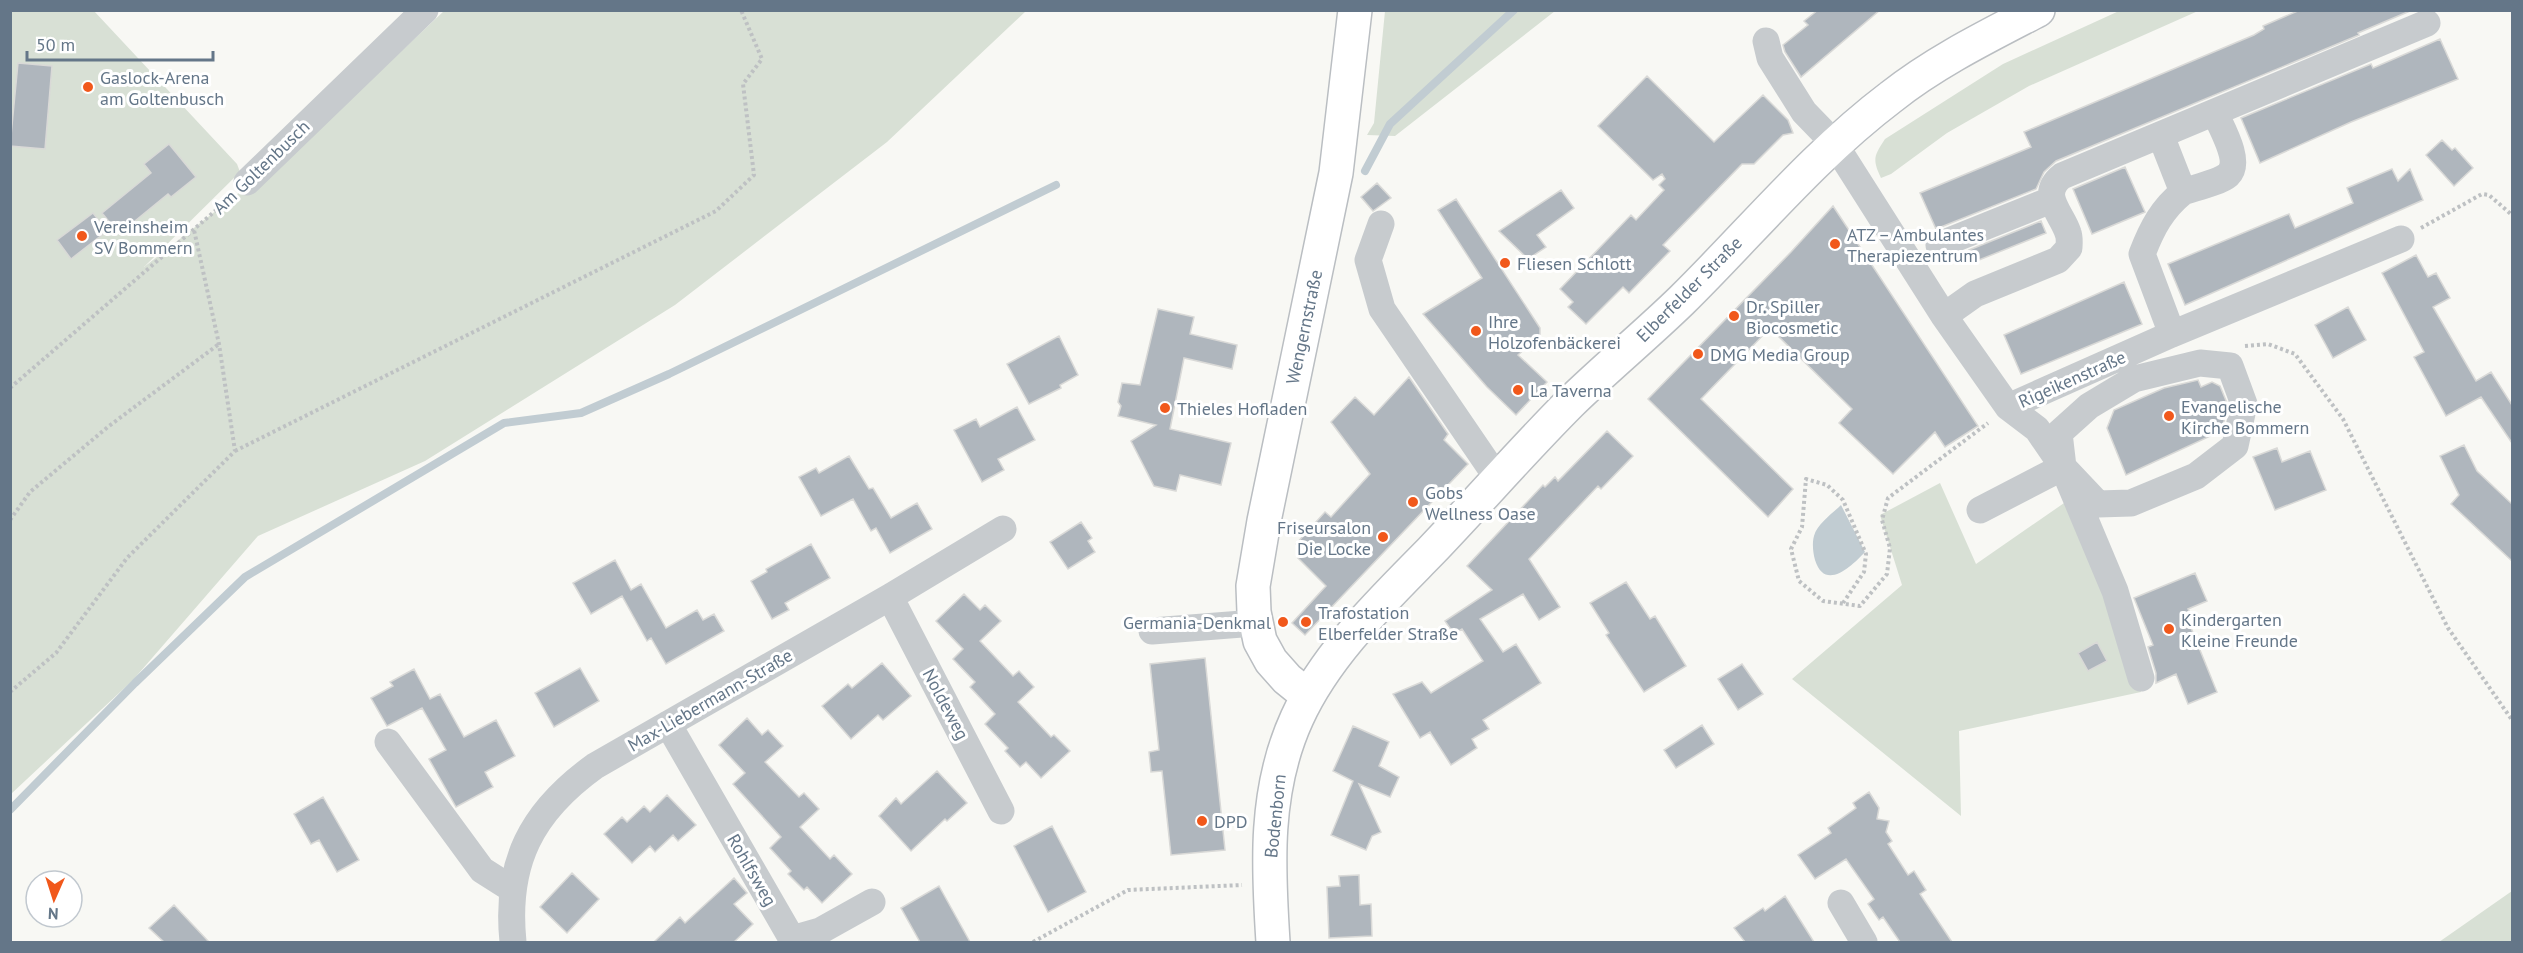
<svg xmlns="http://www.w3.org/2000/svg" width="2523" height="953" font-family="'PT Sans',sans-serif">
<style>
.green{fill:#d8e0d5}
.water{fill:#c1ccd2}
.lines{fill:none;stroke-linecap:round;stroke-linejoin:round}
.stream{stroke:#c1ccd2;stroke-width:8}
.building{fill:#afb6bd;stroke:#d9d9d7;stroke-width:1.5}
.major-casing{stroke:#babec2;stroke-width:36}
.path{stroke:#bec1c3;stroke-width:4;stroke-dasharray:3 3;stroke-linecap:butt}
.minor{stroke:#c7cbce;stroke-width:27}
.major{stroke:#fff;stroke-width:33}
.poi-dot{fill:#f1581b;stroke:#fff;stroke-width:2}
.labels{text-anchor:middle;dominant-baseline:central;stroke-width:6;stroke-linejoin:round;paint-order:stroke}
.poi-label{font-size:18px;fill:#647688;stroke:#fff;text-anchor:start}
.street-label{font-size:18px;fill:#647688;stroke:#fff}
</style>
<rect width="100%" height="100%" fill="#f8f8f4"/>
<path class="green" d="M11 11H94L237 164 240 172 144 267 309 138 444 11H1026L887 142 675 305 425 461 258 536 133 680 11 794Z
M1385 11V10L1555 11 1395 136 1367 135 1374 123Z
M2119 11H2198L2029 86 1947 133 1891 174 1881 178C1872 159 1874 156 1885 139L2003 64Z
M1940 483 1976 564 2067 501 2116 619 2141 692 1959 731 1961 816 1792 679 1902 585 1880 515Z
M2512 891V942H2439Z"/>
<path class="water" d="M1841 505 1865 552C1852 566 1825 592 1815 560 1813 553 1812 543 1814 536 1817 524 1833 513 1841 505Z"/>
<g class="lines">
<path class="stream" d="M1365 171 1390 124 1514 10
M10 810 135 683 245 577 504 423 581 413 669 374 1056 185"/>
</g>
<path class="building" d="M1818 10H1880L1801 77 1785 52 1783 45 1808 25 1804 21Z
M2300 10 2410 11 2358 33 2359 35 2056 161 2044 172 2036 189 1936 229 1920 193 2031 147 2024 132 2254 35 2264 29 2263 26Z
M2440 39 2458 79 2351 122 2260 163 2241 118 2371 64 2373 68Z
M18 63 52 66 45 149 10 146Z
M1647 76 1714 142 1763 95 1788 120 1793 133 1783 135 1754 164H1742L1663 245 1670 251 1629 293 1623 287 1586 324 1568 307 1573 302 1560 289 1631 215 1636 220 1664 190 1659 185 1665 179 1662 174 1653 180 1598 126Z
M2442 140 2452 150 2455 148 2473 168 2454 186 2426 155Z
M169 144 196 177 171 197 168 194 119 234 102 213 151 173 144 164Z
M2125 167 2145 212 2092 234 2073 189Z
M2392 169 2398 181 2410 169 2423 200 2185 305 2168 264 2289 214 2295 228 2353 203 2347 188Z
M1377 183 1391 198 1373 211 1361 197Z
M1561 190 1574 208 1537 235 1546 247 1528 259 1499 231Z
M1456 199 1540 328V335L1518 355 1547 382 1516 415 1487 387 1423 314 1482 278 1438 210Z
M1833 206 1978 426 1945 447 1935 432 1893 474 1839 423 1852 409 1770 328 1701 399 1793 489 1768 517 1648 399 1791 252Z
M93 213 107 231 71 259 57 240Z
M2041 221 2046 233 1974 262 1969 250Z
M2416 255 2428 277 2436 273 2450 298 2433 307 2476 381 2491 372 2512 405V443L2481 397 2446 416 2414 357 2424 352 2382 273Z
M2124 282 2142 324 2021 374 2004 335Z
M2348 307 2366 340 2333 358 2315 325Z
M1158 309 1194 317 1190 334 1237 345 1232 369 1184 358 1170 429 1231 443 1221 485 1180 475 1176 491 1154 486 1131 441 1156 425 1118 416 1121 406 1118 402 1122 383 1140 385Z
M1059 336 1078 375 1060 385 1061 388 1029 404 1007 364Z
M1409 377 1448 434 1444 440 1468 464 1305 635 1292 623 1326 586 1298 558 1304 552 1296 544 1325 512 1331 517 1370 474 1331 422 1355 397 1374 415Z
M2198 380 2201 387 2212 382 2220 386 2227 403 2223 427 2217 429 2219 432 2126 475 2107 428 2114 410 2164 388Z
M1017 407 1035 440 998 459 1004 470 982 482 954 430 976 419 980 427Z
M1607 431 1633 456 1601 489 1598 486 1529 559 1560 607 1539 620 1523 594 1480 619 1503 652 1516 644 1541 683 1483 720 1489 729 1472 739 1477 748 1451 765 1430 732 1420 738 1393 694 1422 682 1431 693 1483 661 1462 629 1454 634 1445 621 1492 590 1467 566 1543 485 1545 487 1555 477 1558 481Z
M2464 445 2477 471 2512 504V561L2451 504 2459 495 2440 456Z
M2277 448 2282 462 2310 451 2326 490 2275 510 2253 457Z
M849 456 869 489 873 488 891 518 917 503 932 529 890 553 876 528 871 531 853 499 821 516 799 477 816 468 819 473Z
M1081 522 1092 538 1088 541 1095 552 1068 569 1050 542Z
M811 544 830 578 785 603 789 610 772 619 751 581 767 572 766 569Z
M615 560 631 590 641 584 666 628 697 610 703 620 714 614 724 631 666 664 651 638 647 641 622 596 591 614 573 583Z
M2195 573 2207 601 2188 609 2189 611 2185 613 2217 692 2188 704 2176 674 2156 683V673L2148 647 2153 645 2134 598Z
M1626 582 1650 619 1655 616 1686 666 1644 692 1606 635 1609 633 1590 603Z
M964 594 980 610 985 605 1001 621 980 641 1013 676 1019 671 1034 687 1018 702 1051 737 1054 735 1070 751 1041 778 1026 762 1020 767 1005 751 1008 748 985 724 995 714 970 687 975 682 953 659 963 649 936 621Z
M2097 642 2107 661 2088 671 2078 653Z
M1205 658 1225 850 1171 855 1162 771 1151 772 1149 752 1159 750 1150 664Z
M882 663 911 696 883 720 878 715 851 739 822 706 848 684 852 688Z
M1742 664 1763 694 1738 710 1718 679Z
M580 668 599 701 554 727 535 693Z
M414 669 430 699 440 694 464 737 496 720 515 756 485 772 493 787 456 807 429 759 446 750 422 708 387 726 371 698 393 686 390 682Z
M747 718 762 735 768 730 783 746 765 762 799 797 804 793 819 809 800 827 830 859 834 855 852 874 822 903 807 887 804 890 788 874 791 871 770 848 781 837 733 784 745 773 719 745Z
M1702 725 1714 744 1676 768 1664 750Z
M1353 726 1389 742 1379 766 1399 777 1390 797 1359 784 1381 832 1372 836 1366 850 1331 835 1353 781 1333 771Z
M937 771 967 803 947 821 945 819 911 851 879 816 896 798 901 804Z
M1869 792 1879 808 1877 819 1889 821 1886 832 1892 841 1888 844 1908 875 1914 871 1926 890 1920 894 1952 942H1900L1883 917 1879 920 1868 904 1874 899 1846 859 1815 879 1798 855 1831 833 1828 828 1856 808 1853 803Z
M667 795 696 825 678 841 673 835 655 852 650 846 632 863 604 834 622 817 627 822 644 806 650 812Z
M323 797 359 860 337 872 319 840 311 844 294 814Z
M1052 826 1086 892 1048 912 1014 846Z
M572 873 599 899 567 933 540 907Z
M1359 875 1360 905 1371 904 1372 936 1329 938 1327 887 1340 886 1339 876Z
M734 878 747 893 734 904 753 924 734 942H654L680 917 685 923Z
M939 886 970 942H920L901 908Z
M1785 896 1814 942H1745L1734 928 1763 908 1765 911Z
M174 905 209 942H164L149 928Z"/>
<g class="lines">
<defs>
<path id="major" d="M1308 696 1287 679 1271 661 1260 641 1254 612 1253 586 1264 521 1336 173 1355 10
M1273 942C1268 866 1264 790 1297 718 1326 654 1382 601 1431 551 1478 502 1522 451 1570 403 1606 368 1646 335 1682 300 1751 232 1813 156 1891 97 1935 62 1988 36 2038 10"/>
</defs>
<use href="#major" class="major-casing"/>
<path class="path" d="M2421 228 2482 194 2489 195 2512 215
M2245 346 2268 344 2295 354 2343 419 2448 628 2512 720
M10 388 229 199
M235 451 716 211 754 175 743 84 762 59 741 10
M10 520 30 492 109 426 219 344
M1843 603 1864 572 1866 554 1843 500 1827 485 1806 479 1802 527 1791 549 1799 581 1823 601 1860 606 1887 574 1890 548 1882 520 1888 498 1988 423
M10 692 56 653 127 558 235 451 219 344 194 230
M1033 942 1128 890 1242 885"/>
<path class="minor" d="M1766 41 1770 58 1804 112 1834 143 1944 316 2008 407 2037 429 2063 467 2098 504 2131 503 2196 476 2235 446 2244 404 2230 366 2200 363 2134 379 2089 406 2059 433 2063 467 2115 591 2141 678
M2161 136 2183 192C2194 188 2220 182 2228 175 2242 162 2221 127 2215 113
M247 182 425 10
M1381 224 1368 260 1382 309 1498 479
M1939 245 2051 200
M1944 316 1975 294 2058 260 2069 248C2069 244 2070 238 2068 233 2062 213 2038 195 2062 176L2427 23
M2172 334 2142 254C2152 228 2162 209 2183 192
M2008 407 2172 334 2401 239
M1980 510 2063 467
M890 597 1001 811
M1152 631 1255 623
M668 724 792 939 820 931 872 902
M388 742 482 870 512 889
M1841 903 1864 942
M513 942C505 863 531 812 595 766L890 597 1003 529"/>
<use href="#major" class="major"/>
</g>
<g class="poi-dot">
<circle cx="88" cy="87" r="6"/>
<circle cx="82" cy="236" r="6"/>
<circle cx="1835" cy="244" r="6"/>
<circle cx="1505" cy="263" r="6"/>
<circle cx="1734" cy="316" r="6"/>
<circle cx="1476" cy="331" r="6"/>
<circle cx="1698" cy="354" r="6"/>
<circle cx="1518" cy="390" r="6"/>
<circle cx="1165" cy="408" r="6"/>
<circle cx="2169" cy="416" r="6"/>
<circle cx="1413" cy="502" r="6"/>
<circle cx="1383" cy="537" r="6"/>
<circle cx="1283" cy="622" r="6"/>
<circle cx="1306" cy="622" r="6"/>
<circle cx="2169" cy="629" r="6"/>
<circle cx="1202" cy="821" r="6"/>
</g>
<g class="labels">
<g class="poi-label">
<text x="100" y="77">Gaslock-Arena<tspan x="100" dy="21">am Goltenbusch</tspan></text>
<text x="94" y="226">Vereinsheim<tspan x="94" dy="21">SV Bommern</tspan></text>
<text x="1847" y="234">ATZ – Ambulantes<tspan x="1847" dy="21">Therapiezentrum</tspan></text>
<text x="1517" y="263">Fliesen Schlott</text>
<text x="1746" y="306">Dr. Spiller<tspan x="1746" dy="21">Biocosmetic</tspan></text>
<text x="1488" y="321">Ihre<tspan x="1488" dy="21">Holzofenbäckerei</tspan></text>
<text x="1710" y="354">DMG Media Group</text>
<text x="1530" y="390">La Taverna</text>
<text x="2181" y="406">Evangelische<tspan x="2181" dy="21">Kirche Bommern</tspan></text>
<text x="1177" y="408">Thieles Hofladen</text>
<text x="1425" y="492">Gobs<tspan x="1425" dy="21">Wellness Oase</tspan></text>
<text x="1371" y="527" text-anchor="end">Friseursalon<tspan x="1371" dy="21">Die Locke</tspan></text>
<text x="1318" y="612">Trafostation<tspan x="1318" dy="21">Elberfelder Straße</tspan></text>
<text x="2181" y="619">Kindergarten<tspan x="2181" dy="21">Kleine Freunde</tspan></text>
<text x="1271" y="622" text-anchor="end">Germania-Denkmal</text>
<text x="1214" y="821">DPD</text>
</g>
<g class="street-label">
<text transform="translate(261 167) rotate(-44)">Am Goltenbusch</text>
<text transform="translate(1689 289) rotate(-45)">Elberfelder Straße</text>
<text transform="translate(1304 327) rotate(-78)">Wengernstraße</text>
<text transform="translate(2072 379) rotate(-24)">Rigeikenstraße</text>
<text transform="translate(710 700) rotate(-30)">Max-Liebermann-Straße</text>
<text transform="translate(946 704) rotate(62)">Noldeweg</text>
<text transform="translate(1275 816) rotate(-84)">Bodenborn</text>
<text transform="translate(752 870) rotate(60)">Rohlfsweg</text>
</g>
</g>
<rect width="2523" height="953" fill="none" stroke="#647688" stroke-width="24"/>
<g transform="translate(54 899) rotate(183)"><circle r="28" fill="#ffffff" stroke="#c1c8cf" stroke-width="1.5"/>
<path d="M0-4.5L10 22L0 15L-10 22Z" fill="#f1581b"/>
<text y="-9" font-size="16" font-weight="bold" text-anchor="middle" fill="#647688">N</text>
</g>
<path d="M27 51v9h186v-9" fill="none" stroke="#647688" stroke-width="3"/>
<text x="36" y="51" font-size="18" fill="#647688" stroke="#ffffff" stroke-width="4.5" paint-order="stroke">50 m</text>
</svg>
